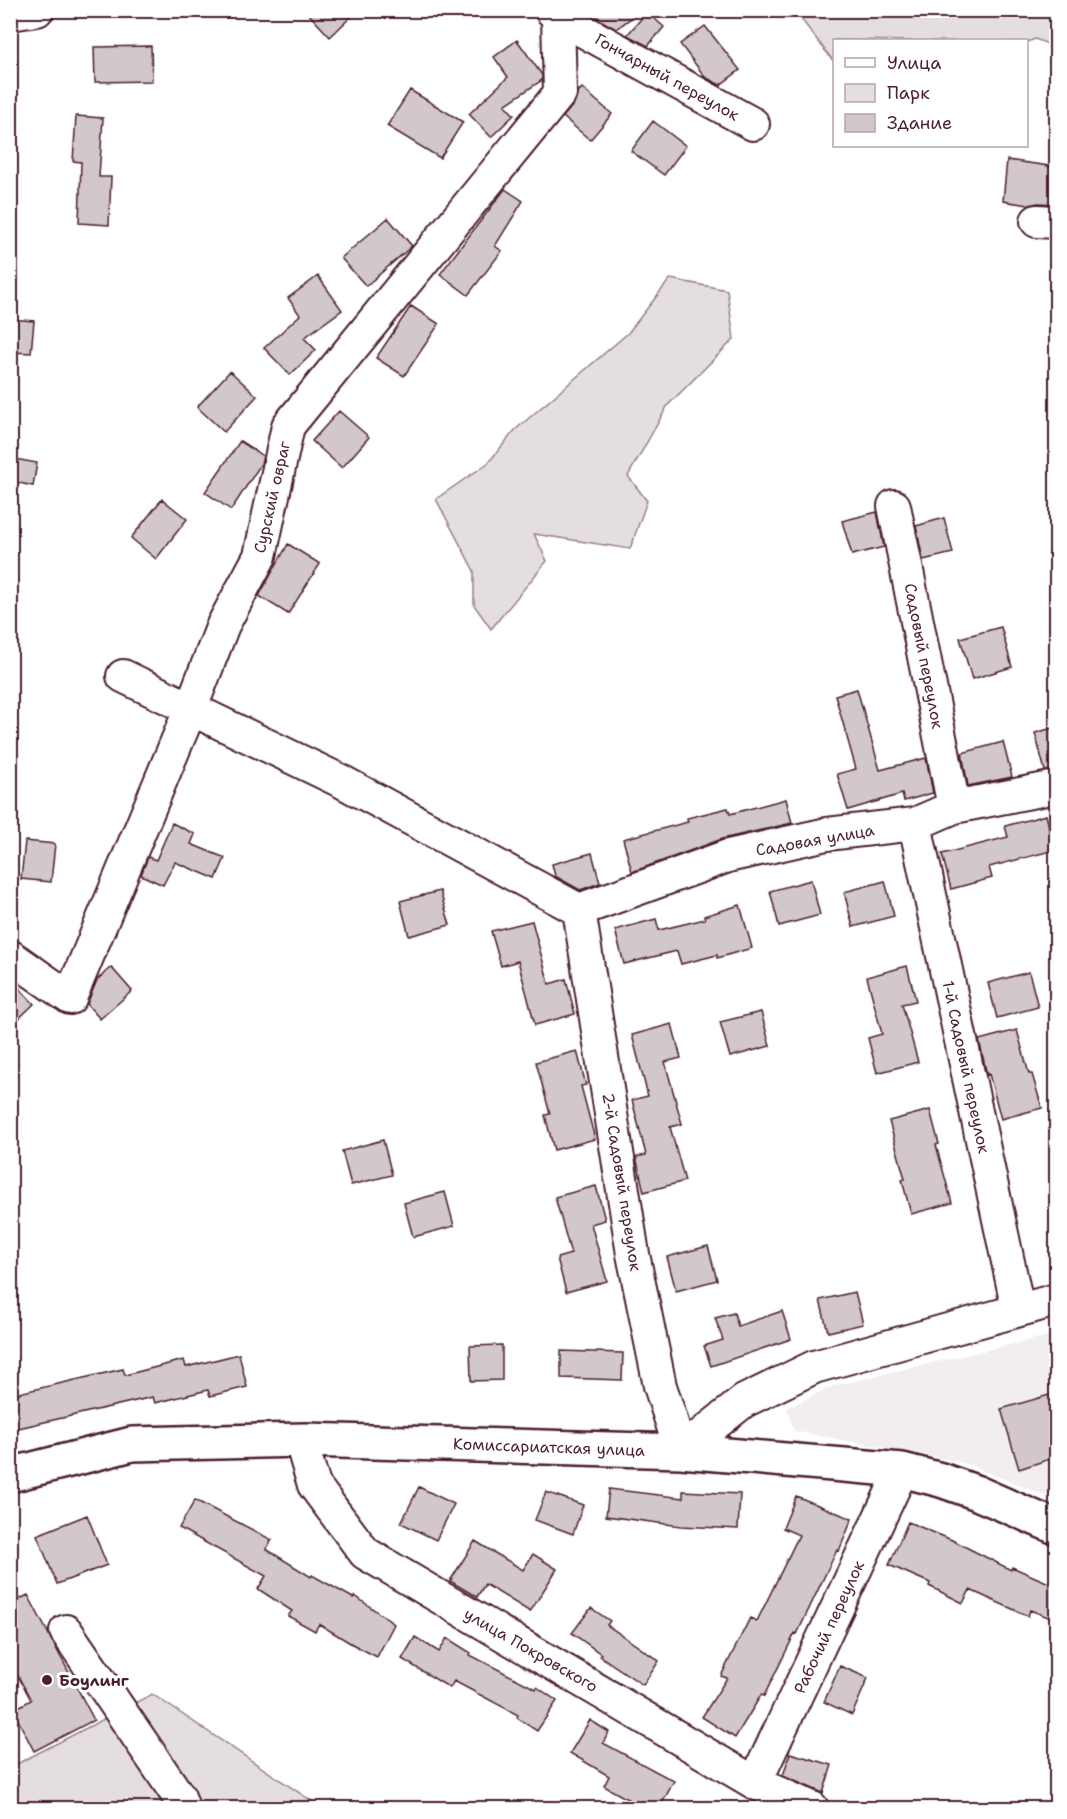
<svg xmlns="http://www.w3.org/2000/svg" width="1067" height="1819" font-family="'Shantell Sans',sans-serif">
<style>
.built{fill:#f2eeef}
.green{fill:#e5dee0;stroke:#987e86;stroke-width:1.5}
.building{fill:#d2c7cb;stroke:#4a1f2b;stroke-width:1.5}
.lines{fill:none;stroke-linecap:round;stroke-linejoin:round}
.minor-casing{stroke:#4a1f2b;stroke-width:36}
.major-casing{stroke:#4a1f2b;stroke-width:38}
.minor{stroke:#fff;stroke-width:32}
.major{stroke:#fff;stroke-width:33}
.poi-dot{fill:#4a1f2b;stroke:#fff;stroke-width:2}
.labels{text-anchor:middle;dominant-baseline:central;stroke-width:6;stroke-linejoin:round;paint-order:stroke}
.street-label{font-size:16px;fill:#4a1f2b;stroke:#fff}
.poi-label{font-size:16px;font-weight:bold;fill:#4a1f2b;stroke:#fff;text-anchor:start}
</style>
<rect width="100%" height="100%" fill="#fff"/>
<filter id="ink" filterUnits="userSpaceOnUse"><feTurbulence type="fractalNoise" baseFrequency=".0167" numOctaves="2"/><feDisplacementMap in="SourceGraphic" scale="12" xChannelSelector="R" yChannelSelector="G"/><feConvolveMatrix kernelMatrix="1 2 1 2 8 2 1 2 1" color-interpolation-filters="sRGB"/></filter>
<g filter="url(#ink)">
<path class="built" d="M1056 1334V1500L965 1463 794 1431 787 1408 833 1386Z"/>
<path class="green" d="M907 11H1056V47L1035 39 1027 42 834 40V62L795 11Z
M670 279 727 290 734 339 668 405 628 476 647 501 630 549 534 534 547 561 491 629 474 605V571L436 499 488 463 515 430 628 333Z
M152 1694 322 1808H11V1767Z"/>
<path class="building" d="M305 10H358L330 37Z
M590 10H642L616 29 600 20Z
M647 12 664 27 648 46 627 35Z
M705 26 740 70 720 85 705 77 680 44Z
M517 40 542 75V80L505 105 514 115 491 137 469 114 508 77 494 57Z
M151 46 152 81 95 82 94 47Z
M582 88 612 114 590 140 563 117 574 104 578 92Z
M410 90 463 122 440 158 387 126Z
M76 116 103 118 99 177H111L109 225 79 223 81 162 73 161Z
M653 121 686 146 664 175 631 151Z
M1007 160 1056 167V204L1038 203 1029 205 1003 201Z
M505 189 523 201 495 246 502 251 468 295 440 274Z
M388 218 412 246 366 286 341 258Z
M318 276 342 310 304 338 316 350 290 375 264 348 300 315 288 298Z
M411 306 439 324 404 376 376 358Z
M10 319 34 321 31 353 10 352Z
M230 371 257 396 224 432 197 407Z
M339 411 369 437 342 468 312 441Z
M240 441 263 456 261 464 231 510 205 492Z
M10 458 37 463 33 486 10 481Z
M162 499 187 519 156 559 131 538Z
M877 512 884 547 852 555 842 521Z
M944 518 953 553 923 560 916 526Z
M288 544 320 564 288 614 259 596Z
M1001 627 1012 667 972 679 960 638Z
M857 689 880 770 926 758 933 793 904 801 902 794 848 810 837 774 856 769 835 695Z
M1056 727V770L1045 771 1035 733Z
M1003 742 1012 777 968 786 962 753Z
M786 799 792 823 722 839 632 872 623 839 688 822 687 818 728 808 730 814Z
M1046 815 1055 850 989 867 992 878 951 889 942 854 1008 837 1005 826Z
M172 823 195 834 191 844 225 858 216 879 175 862 163 885 141 875 148 857 156 860Z
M25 841 55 844 51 882 21 879Z
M592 853 600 883 580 890 555 876 552 864Z
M811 880 820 915 779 926 770 891Z
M885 881 894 916 853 927 844 892Z
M440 891 450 925 409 936 400 901Z
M740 905 752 948 717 958V955L681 964 677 951 624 964 615 930 656 919 659 930 705 919 704 916Z
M532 921 549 984 566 979 575 1014 535 1025 518 961 501 966 491 931Z
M907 966 916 1001 902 1004 918 1062 877 1073 868 1038 882 1034 867 977Z
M111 967 132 991 100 1019 87 1004 97 980Z
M1029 972 1038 1007 997 1018 988 983Z
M10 978 34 1004 10 1027Z
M761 1012 770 1046 730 1057 720 1022Z
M672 1024 681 1058 665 1062 682 1124 670 1127 685 1181 644 1192 636 1157 646 1155 632 1100 648 1096 632 1035Z
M1017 1030 1029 1074H1032L1042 1108 1001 1119 989 1074 987 1075 979 1040Z
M577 1051 586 1085 581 1086 595 1139 554 1150 545 1115 550 1114 536 1062Z
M930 1110 939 1144 936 1145 952 1203 911 1214 902 1180 905 1179 889 1121Z
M383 1140 392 1175 351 1185 342 1151Z
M596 1186 605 1220 591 1224 607 1281 566 1292 557 1258 571 1254 555 1197Z
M445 1192 454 1226 413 1237 404 1203Z
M708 1246 717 1280 676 1291 667 1257Z
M855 1292 863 1324 828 1332 820 1300Z
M782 1311 791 1339 711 1366 704 1346 723 1340 715 1318 734 1313 738 1326Z
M502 1345V1380L471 1381 470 1346Z
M561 1351 623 1353 622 1380 561 1378Z
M239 1354 247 1387 210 1396 208 1390 155 1403 153 1397 10 1430V1395L123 1369 125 1375 184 1360 186 1367Z
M1056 1393V1457L1019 1469 1001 1409Z
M419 1487 454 1504 436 1540 401 1523Z
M609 1489 683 1498V1491L740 1494 738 1529 681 1526 606 1516Z
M546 1492 583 1505 573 1534 535 1520Z
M796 1496 852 1519 839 1551 837 1550 797 1634 795 1633 764 1696 761 1695 735 1738 702 1717 727 1678 721 1676 750 1618 757 1621 799 1535 783 1528Z
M195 1500 272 1540 266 1549 311 1577 312 1575 353 1598 355 1596 394 1624 377 1657 352 1644 319 1624 315 1631 288 1616 292 1611 258 1589 266 1576 179 1528Z
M87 1515 107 1565 57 1584 37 1535Z
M908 1522 952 1540 1011 1570 1012 1567 1056 1586V1620L1030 1610 1028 1616 970 1590 963 1603 929 1586 930 1583 889 1565Z
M475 1541 523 1570 533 1554 557 1569 530 1612 485 1584 477 1597 450 1581Z
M28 1595 94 1720 34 1751 13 1710 31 1700 10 1661V1604Z
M591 1608 610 1621 607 1625 659 1661 643 1685 600 1656 601 1654 572 1633Z
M415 1637 439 1652 447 1638 471 1653 470 1655 536 1689 537 1687 557 1701 537 1731 517 1718 518 1715 454 1681 450 1688 402 1659Z
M840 1666 868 1678 852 1715 824 1702Z
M590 1720 609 1732 603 1743 674 1781 659 1809H645L604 1786 609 1776 570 1753Z
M790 1753 832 1765 823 1793 783 1776Z"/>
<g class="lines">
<defs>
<path id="minor" d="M551 10 558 17 753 124
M10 14 37 10
M1037 221 1056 222
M894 506 954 807
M123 676 341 781 579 910
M915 824 1018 1309
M579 910 633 1254 660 1386 681 1451 744 1401 814 1367 1056 1300
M579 910 728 856 827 834 915 824 954 807 1056 787
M10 956 70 998 191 708 223 625 260 556 288 426 560 93 558 17
M305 1440V1455L314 1485 365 1553 755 1783 812 1808
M66 1631 179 1797 183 1808
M755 1783 902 1470"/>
<path id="major" d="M10 1475 132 1444 305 1440 681 1451 902 1470 941 1480 975 1492 1056 1527"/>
</defs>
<use href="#minor" class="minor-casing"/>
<use href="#major" class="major-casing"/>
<use href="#minor" class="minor"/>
<use href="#major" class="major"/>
</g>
</g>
<circle class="poi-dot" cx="47" cy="1680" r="6"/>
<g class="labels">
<g class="street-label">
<text transform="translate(667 77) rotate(29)">Гончарный переулок</text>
<text transform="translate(272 497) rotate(-77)">Сурский овраг</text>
<text transform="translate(924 656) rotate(79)">Садовый переулок</text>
<text transform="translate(815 840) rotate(-10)">Садовая улица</text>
<text transform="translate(966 1067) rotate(78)">1-й Садовый переулок</text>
<text transform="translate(622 1182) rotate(81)">2-й Садовый переулок</text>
<text transform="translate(549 1447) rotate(2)">Комиссариатская улица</text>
<text transform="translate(829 1627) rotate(-65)">Рабочий переулок</text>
<text transform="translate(531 1650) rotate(30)">улица Покровского</text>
</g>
<g class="poi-label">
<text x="59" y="1680">Боулинг</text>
</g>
</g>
<rect width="1067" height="1819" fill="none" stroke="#fff" stroke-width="36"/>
<rect x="18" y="18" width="1031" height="1783" fill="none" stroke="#4a1f2b" stroke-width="2" filter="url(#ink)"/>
<rect x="833" y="39" width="195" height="108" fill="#ffffff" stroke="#b7a5aa" stroke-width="1.5"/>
<rect x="845" y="58" width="30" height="9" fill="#ffffff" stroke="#b7a5aa" stroke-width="1.5"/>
<text x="887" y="69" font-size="18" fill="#4a1f2b">Улица</text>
<rect x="845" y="84" width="30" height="18" fill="#e5dee0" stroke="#b7a5aa" stroke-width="1.5"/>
<text x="887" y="99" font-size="18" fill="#4a1f2b">Парк</text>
<rect x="845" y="114" width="30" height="18" fill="#d2c7cb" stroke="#b7a5aa" stroke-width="1.5"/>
<text x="887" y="129" font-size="18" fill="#4a1f2b">Здание</text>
</svg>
